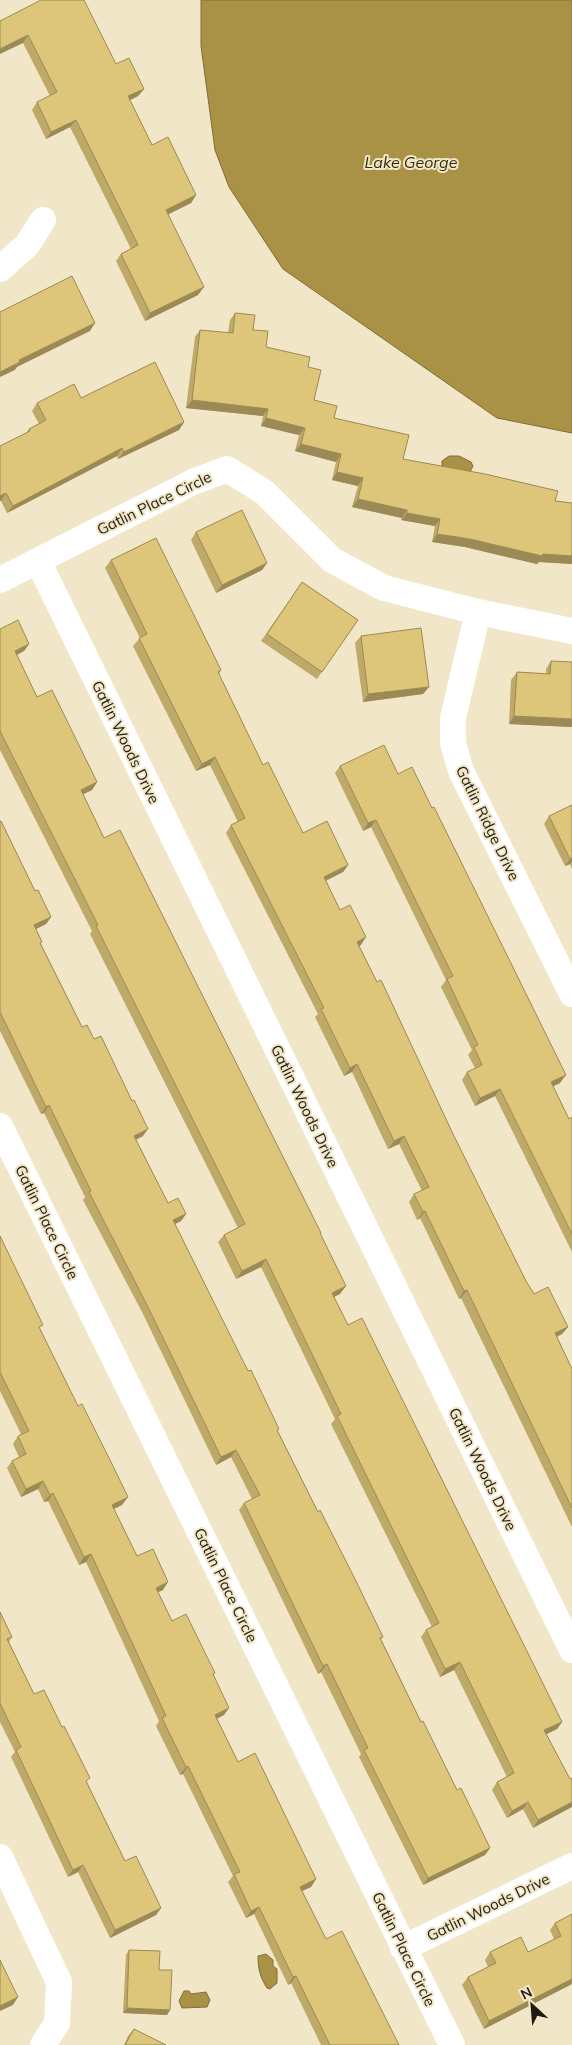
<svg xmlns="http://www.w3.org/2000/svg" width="572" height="2045" font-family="Mulish,sans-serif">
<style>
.water{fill:#a99246;stroke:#806e36}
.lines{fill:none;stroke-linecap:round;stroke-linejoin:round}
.minor{stroke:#fff;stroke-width:26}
.wall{fill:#bea968}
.shaded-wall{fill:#9b8a55}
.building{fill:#ddc579;stroke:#9b8a55}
.labels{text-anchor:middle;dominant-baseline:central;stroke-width:4;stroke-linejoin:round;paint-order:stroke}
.street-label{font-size:15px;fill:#1f1b10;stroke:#f1e7c8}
.water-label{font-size:16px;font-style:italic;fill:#352b08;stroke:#f1e7c8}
</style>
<rect width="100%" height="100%" fill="#f1e7c8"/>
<path class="water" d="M201 0H572V433L497 418 283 269 229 187 215 150 201 46Z
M449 456H459L471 462 473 466 469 474 442 467V461Z
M266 1954 273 1960V1966L277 1969V1983L270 1989 267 1988C260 1977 258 1969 258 1956Z
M184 1991H189L191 1994 206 1992 210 2000 207 2007 182 2008 179 2001Z"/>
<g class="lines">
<path class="minor" d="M0 269 27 245 43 220
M38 561 572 1650
M0 580 193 482 227 469 264 492 332 560 384 588 478 612 572 631
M478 612 453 718V743L461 771 572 994
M0 1126 452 2045
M0 1857 59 1982 57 2023 43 2045
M403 1948 572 1866"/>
</g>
<path class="wall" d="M0 21 116 64 144 89 138 96 130 100 152 145 196 195 191 203 168 214 198 295 145 321 116 261 121 254 131 249 70 127 46 139 32 110 37 102 50 96 23 43Z
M235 313 253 330 266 347 308 367 314 400 334 418 403 459 555 501 572 503V564L539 562 537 564 465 547 432 542 435 526 401 520 402 518 352 507 358 486 332 480 336 462 295 451 299 435 261 426 263 416 186 408 195 337 200 330 228 333 230 320Z
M81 398 184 422 179 430 118 459 117 456 7 513 1 501H0V446L26 433 29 429 39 424 32 411 37 403Z
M196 532 267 563 262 570 216 593 191 540Z
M111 560 221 670 219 674 263 765 303 833 348 865 343 872 326 881 340 910 361 945 359 946 526 1281 534 1294 568 1327 562 1334 557 1337 572 1369V1527L461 1298 459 1299 420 1218 417 1220 409 1202 414 1194 422 1191 399 1144 388 1149 352 1072 344 1076 315 1017 318 1014 226 833 231 825 238 822 210 765 196 771 133 646 140 638 105 568Z
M302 582 358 620 317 679 261 641Z
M0 629 29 644 24 651 17 655 37 697 97 782 92 790 83 794 104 838 320 1234 340 1294 334 1297 348 1325 562 1722 557 1729 546 1734 570 1779 533 1828 523 1809 507 1818 492 1790 497 1782 507 1777 454 1670 440 1677 421 1637 426 1630 432 1627 331 1424 335 1419 261 1267 236 1279 218 1242 224 1235 238 1228 90 934 92 931 0 750Z
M361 636 429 687 423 694 363 702 355 643Z
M551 661 572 662V727L509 724 511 680 517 672 546 674V669Z
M340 766 398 774 560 1083 553 1086 569 1119 572 1117V1252L495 1096 475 1106 462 1080 467 1072 475 1068 468 1055 472 1050 441 987 446 980 371 827 363 831 335 773Z
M572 805V869L570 864 565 866 544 824 549 816Z
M0 821 35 891 51 917 46 924 36 929 41 944 82 1027 143 1136 136 1140 168 1203 186 1214 181 1221 175 1224 318 1512 383 1637 381 1639 421 1722 457 1790 490 1848 485 1855 423 1885 359 1757 361 1754 321 1672 318 1674 239 1510 244 1503 252 1499 231 1457 216 1465 142 1312 83 1200 85 1197 44 1113 41 1114 0 1031Z
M0 1236 40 1329 122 1505 114 1509 137 1556 163 1590 158 1592 172 1621 215 1673 213 1675 224 1715 217 1719 238 1762 316 1879 311 1887 302 1891 326 1939 399 2045H321L291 1983 288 1985 254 1914 246 1918 228 1882 233 1876 183 1774 180 1775 156 1726 159 1721 86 1562 79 1565 48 1501 44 1502 38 1489 21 1497 7 1468 12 1461 19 1457 13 1444 18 1436 21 1434 0 1391Z
M0 1612 12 1637 9 1642 34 1694 87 1783 125 1861 161 1908 156 1915 110 1938 78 1872 68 1877 11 1757 15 1752 0 1722Z
M572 1914V1984L484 2029 462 1985 468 1977 488 1967 485 1960 490 1952H528L554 1939 550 1930 555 1923Z
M129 1950 159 1970 170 2010 167 2015 123 2013 126 1955Z
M134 2029 166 2045H124L128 2036Z"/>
<path class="shaded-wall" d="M28 35 23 43 0 54V49Z
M144 89 138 96 123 104 128 96Z
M76 120 70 127 46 139 51 132Z
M196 195 191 203 161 218 166 210Z
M204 287 198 295 145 321 150 313Z
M95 323 90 331 17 367 15 370 0 377V372L19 360Z
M192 400 268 409 263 416 186 408Z
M266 418 305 428 299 435 261 426Z
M184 422 179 430 118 459 124 452Z
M301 444 341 454 336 462 295 451Z
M122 448 117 456 7 513 13 506Z
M337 472 363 478 358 486 332 480Z
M6 493 1 501H0V496Z
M358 499 407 510 402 518 352 507Z
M407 513 440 519 435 526 401 520Z
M437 534 470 539 543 554 572 556V564L539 562 537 564 465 547 432 542Z
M267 563 262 570 216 593 222 585Z
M29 644 24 651 10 658 15 651Z
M429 687 423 694 363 702 368 694Z
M514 716 572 719V727L509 724Z
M215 757 210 765 196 771 202 764Z
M97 782 92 790 75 798 81 790Z
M376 820 371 827 363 831 368 823Z
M572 858V861L570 864 565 866 570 859Z
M348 865 343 872 318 884 324 877Z
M51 917 46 924 28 933 34 925Z
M366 937 361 945 352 949 357 942Z
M357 1064 352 1072 344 1076 350 1068Z
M566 1075 560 1083 546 1090 551 1082Z
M500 1089 495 1096 475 1106 480 1098Z
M49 1105 44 1113 41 1114 46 1107Z
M148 1129 143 1136 129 1143 134 1136Z
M404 1136 399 1144 388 1149 394 1141Z
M425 1211 420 1218 417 1220 423 1212Z
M186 1214 181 1221 167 1228 173 1220Z
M266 1259 261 1267 236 1279 242 1271Z
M346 1286 340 1294 327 1300 332 1293Z
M467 1290 461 1298 459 1299 464 1291Z
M568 1327 562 1334 549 1340 555 1333Z
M236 1450 231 1457 216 1465 221 1457Z
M43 1481 38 1489 21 1497 26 1489Z
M53 1493 48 1501 44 1502 50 1495Z
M128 1497 122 1505 107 1512 112 1505Z
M91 1554 86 1562 79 1565 84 1557Z
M168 1582 163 1590 150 1596 156 1588Z
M460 1662 454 1670 440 1677 445 1669Z
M327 1664 321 1672 318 1674 323 1666Z
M229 1708 224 1715 209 1722 215 1715Z
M562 1722 557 1729 539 1738 544 1730Z
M188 1766 183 1774 180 1775 186 1767Z
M528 1802 523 1809 507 1818 512 1811Z
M572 1802V1807L533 1828 538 1820Z
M490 1848 485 1855 423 1885 428 1878Z
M83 1865 78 1872 68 1877 73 1870Z
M316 1879 311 1887 295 1894 300 1887Z
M259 1907 254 1914 246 1918 251 1911Z
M161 1908 156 1915 110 1938 115 1930Z
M296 1976 291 1983 288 1985 293 1977Z
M572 1979V1984L484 2029 489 2021Z
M18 1997 13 2005 0 2011V2006Z
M127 2008 170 2010 167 2015 123 2013Z"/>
<path class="building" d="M41 0H84L116 64 129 58 144 89 128 96 152 145 168 137 196 195 166 210 204 287 150 313 121 254 138 245 76 120 51 132 37 102 57 92 28 35 0 49V21Z
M72 276 95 323 19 360 20 362 0 372V312Z
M235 313 255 315 253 330 268 331 266 347 310 357 308 367 321 370 314 400 337 406 334 418 409 435 403 459 485 474 558 491 555 501 572 503V556L543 554 542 556 470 539 437 534 440 519 407 513V510L358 499 363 478 337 472 341 454 301 444 305 428 266 418 268 409 192 400 200 330 233 333Z
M155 362 184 422 124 452 122 448 13 506 6 493 0 496V446L30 431 29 429 46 420 37 403 74 384 81 398Z
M242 510 267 563 222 585 196 532Z
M156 538 221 670 218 672 263 765 268 762 303 833 327 821 348 865 324 877 340 910 350 905 366 937 357 942 377 982 381 980 453 1134 526 1281 534 1294 548 1287 568 1327 555 1333 572 1369V1508L467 1290 464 1291 425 1211 423 1212 414 1194 429 1187 404 1136 394 1141 357 1064 350 1068 321 1009 324 1008 231 825 245 818 215 757 202 764 139 638 147 634 111 560Z
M302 582 358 620 322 672 267 634Z
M18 620 29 644 15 651 37 697 52 690 97 782 81 790 104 838 120 830 321 1233H320L346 1286 332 1293 348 1325 362 1318 562 1722 544 1730 570 1779 572 1778V1802L538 1820 528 1802 512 1811 497 1782 514 1773 460 1662 445 1669 426 1630 439 1623 337 1416 341 1414 266 1259 242 1271 224 1235 245 1224 96 926 98 925 0 731V629Z
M421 628 429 687 368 694 361 636Z
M551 661 572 662V719L514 716 517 672 550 674Z
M384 745 398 774 412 767 432 808 434 807 566 1075 551 1082 569 1119 572 1117V1234L500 1089 480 1098 467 1072 482 1065 474 1047 478 1045 447 979 453 976 376 820 368 823 340 766Z
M572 805V858L570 859 549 816Z
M0 821H1L35 891 38 890 51 917 34 925 42 942 40 943 82 1027 87 1025 94 1039 101 1036 132 1101 134 1100 148 1129 134 1136 168 1203 178 1198 186 1214 173 1220 248 1371 251 1370 279 1429 277 1430 318 1512 320 1510 355 1579 383 1637 380 1638 421 1722 423 1721 457 1790 461 1788 490 1848 428 1878 364 1750 368 1748 327 1664 323 1666 244 1503 260 1495 236 1450 221 1457 147 1305 89 1192 91 1191 49 1105 46 1107 0 1012Z
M0 1236 43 1325 39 1327 78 1406 82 1404 112 1464 128 1497 112 1505 137 1556 153 1549 168 1582 156 1588 172 1621 186 1614 215 1673 213 1674 229 1708 215 1715 238 1762 255 1753 316 1879 300 1887 326 1939 342 1931 399 2045H330L296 1976 293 1977 259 1907 251 1911 234 1874 240 1872 188 1766 186 1767 162 1718 166 1716 91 1554 84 1557 53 1493 50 1495 43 1481 26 1489 12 1461 26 1454 18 1436 29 1431 0 1372Z
M0 1612 12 1637 7 1639 34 1694 44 1690 62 1727 64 1726 90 1778 86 1781 125 1861 136 1856 161 1908 115 1930 83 1865 73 1870 16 1750 21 1747 0 1703Z
M572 1914V1979L489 2021 468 1977 496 1963 490 1952 521 1937 528 1952 561 1936 555 1923Z
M129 1950 160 1951 159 1970H172L170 2010 127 2008Z
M0 1960 18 1997 0 2006Z
M134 2029 166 2045H125Z"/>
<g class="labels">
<g class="street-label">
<text transform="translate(154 503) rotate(-26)">Gatlin Place Circle</text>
<text transform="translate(126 742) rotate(64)">Gatlin Woods Drive</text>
<text transform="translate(488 823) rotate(64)">Gatlin Ridge Drive</text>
<text transform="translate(305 1106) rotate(64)">Gatlin Woods Drive</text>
<text transform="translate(47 1222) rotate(64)">Gatlin Place Circle</text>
<text transform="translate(483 1469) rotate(64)">Gatlin Woods Drive</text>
<text transform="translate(226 1585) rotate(64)">Gatlin Place Circle</text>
<text transform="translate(488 1907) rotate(-26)">Gatlin Woods Drive</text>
<text transform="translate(404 1949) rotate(64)">Gatlin Place Circle</text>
</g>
<g class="water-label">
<text x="411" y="162">Lake George</text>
</g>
</g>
<g transform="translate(532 2005) rotate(334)" stroke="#f1e7c8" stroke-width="4" paint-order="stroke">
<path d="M0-4L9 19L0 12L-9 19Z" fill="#1f1b10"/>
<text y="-8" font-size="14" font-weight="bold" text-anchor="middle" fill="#1f1b10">N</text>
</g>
</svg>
